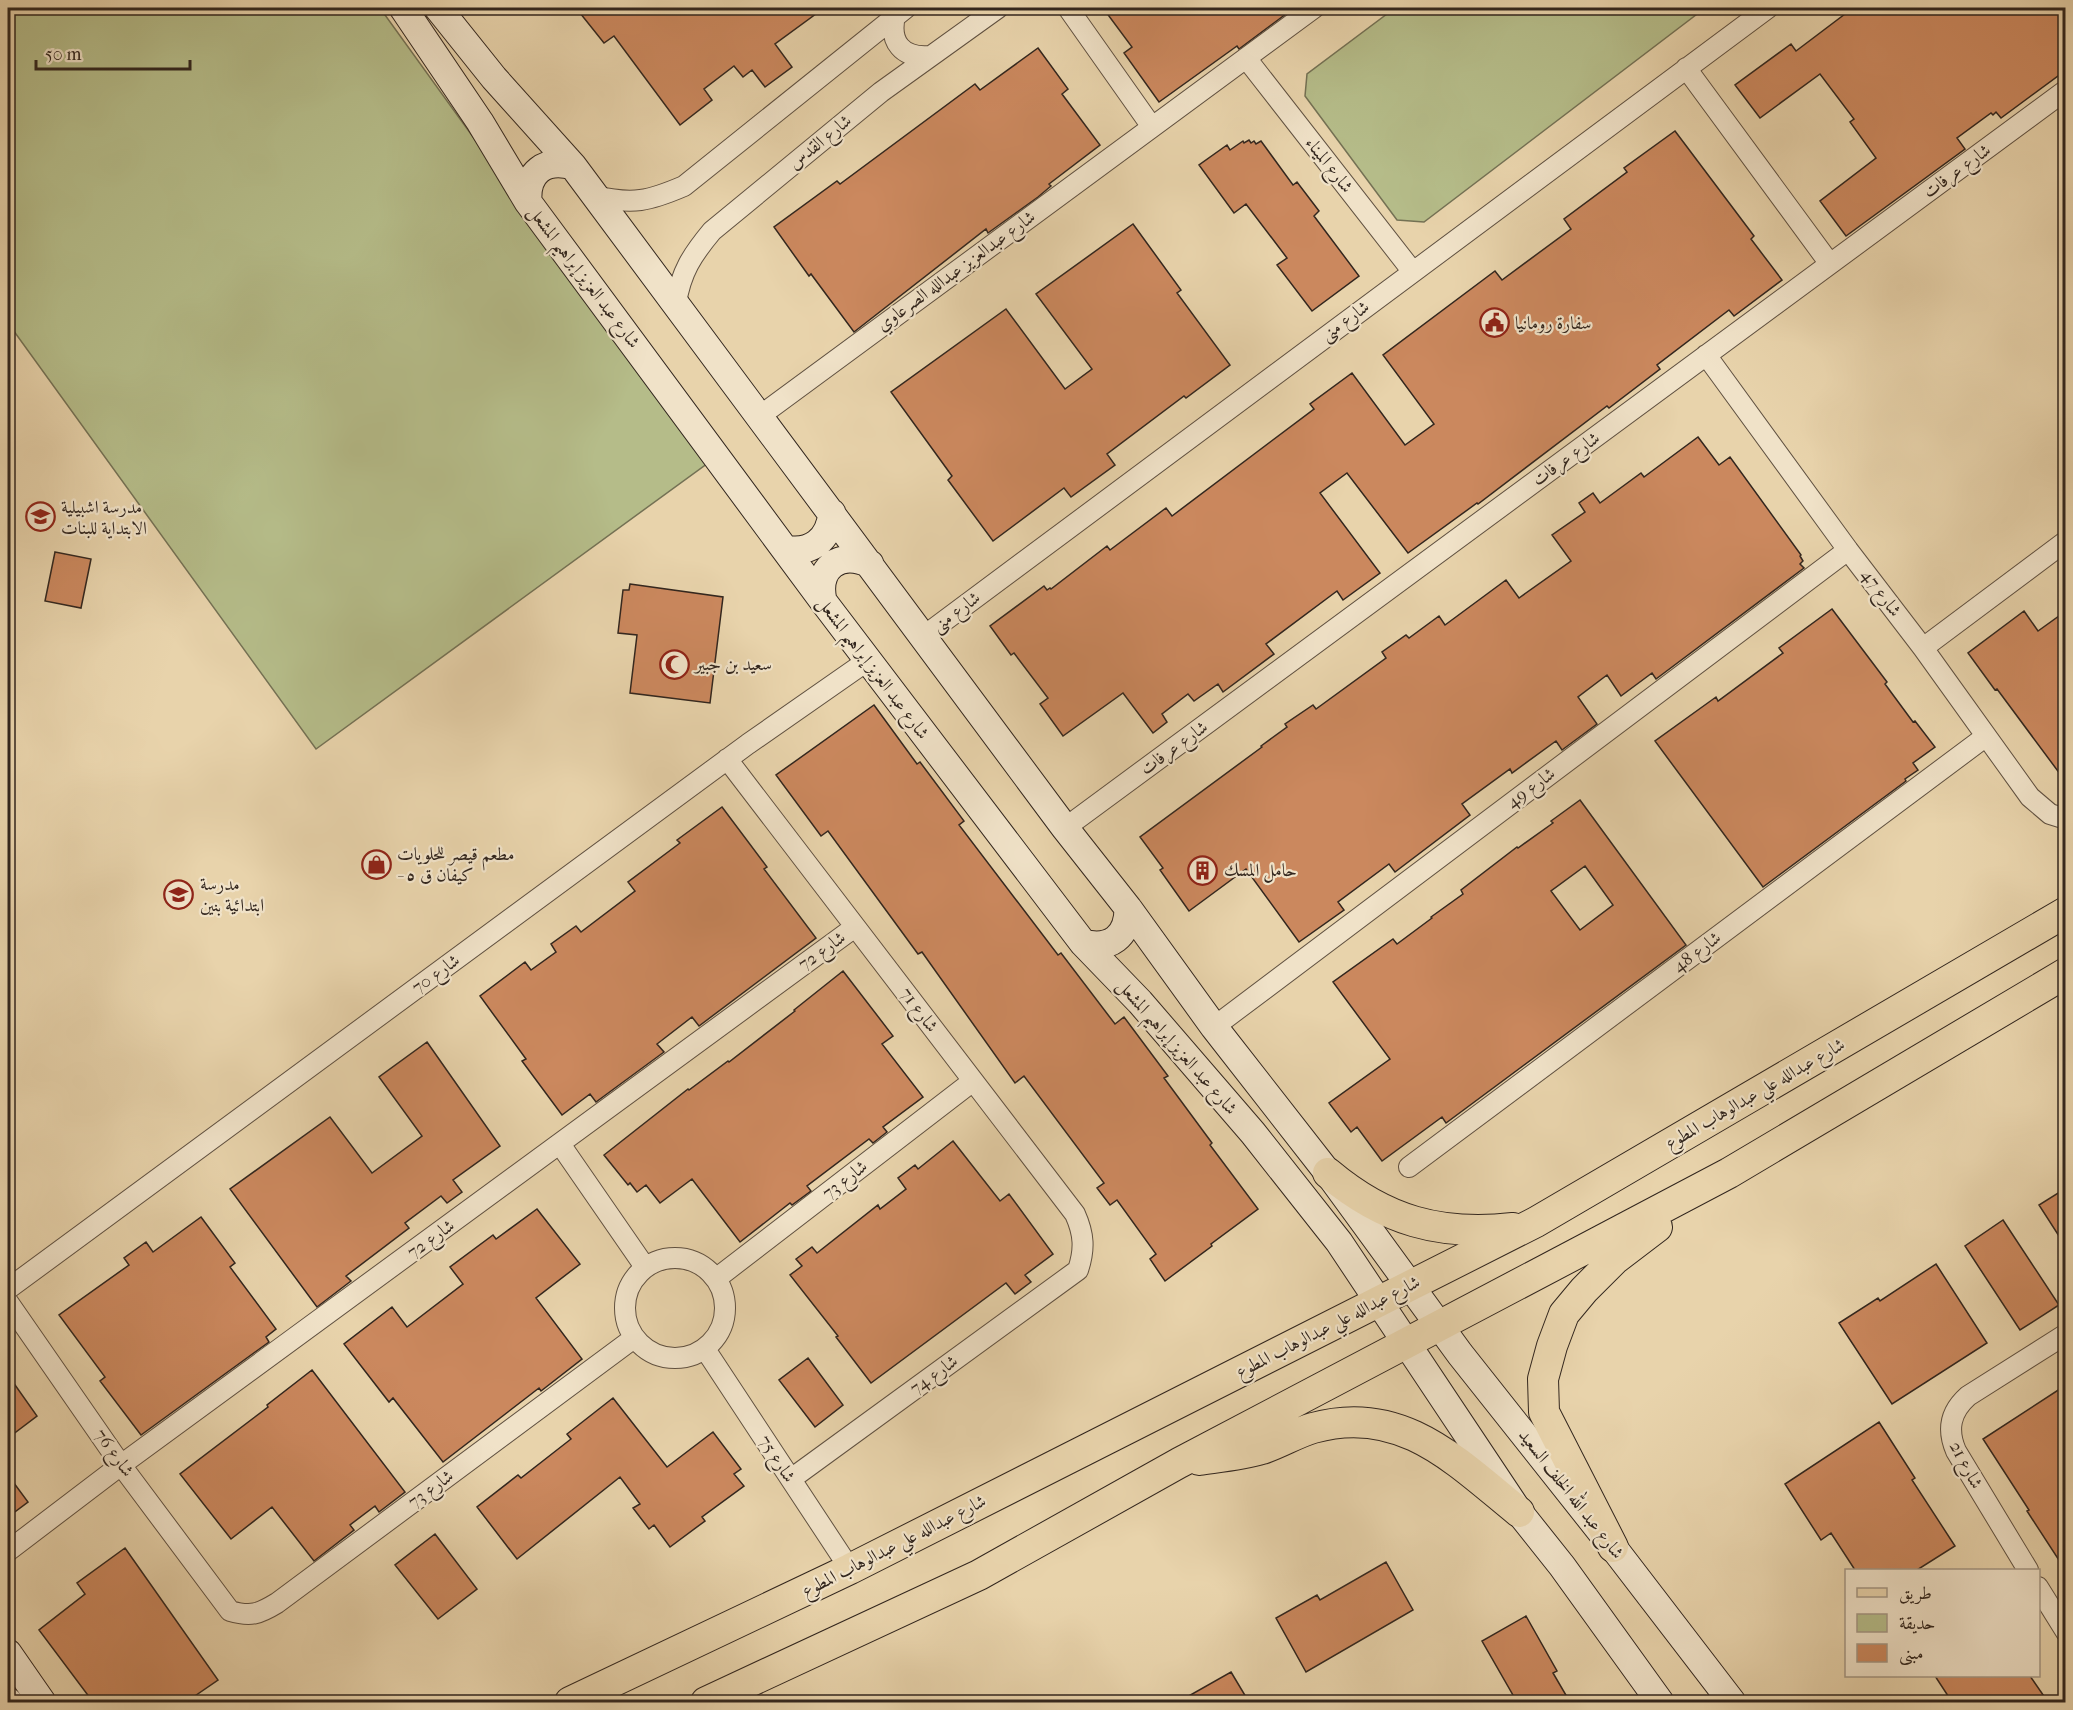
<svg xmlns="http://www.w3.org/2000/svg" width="2073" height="1710" font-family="'IM FELL French Canon',Amiri,serif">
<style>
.green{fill:#b5bc89;stroke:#747154;stroke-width:1.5}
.building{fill:#cb885e;stroke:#32261e;stroke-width:1.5;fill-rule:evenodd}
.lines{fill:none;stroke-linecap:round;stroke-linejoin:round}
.minor-casing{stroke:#605141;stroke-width:22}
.secondary-casing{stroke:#32261e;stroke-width:29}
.primary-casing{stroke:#32261e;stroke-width:32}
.minor{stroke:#f0e2c8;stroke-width:20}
.secondary{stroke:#f0e2c8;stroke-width:27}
.primary{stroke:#e8d3ab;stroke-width:30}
.labels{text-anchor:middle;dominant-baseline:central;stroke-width:4.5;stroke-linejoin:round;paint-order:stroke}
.street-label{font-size:18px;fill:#32261e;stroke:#f0e2c8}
.poi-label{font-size:18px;fill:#32261e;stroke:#f0e2c8;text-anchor:start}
</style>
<rect width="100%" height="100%" fill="#e8d3ab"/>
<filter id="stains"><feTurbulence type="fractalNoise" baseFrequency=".00333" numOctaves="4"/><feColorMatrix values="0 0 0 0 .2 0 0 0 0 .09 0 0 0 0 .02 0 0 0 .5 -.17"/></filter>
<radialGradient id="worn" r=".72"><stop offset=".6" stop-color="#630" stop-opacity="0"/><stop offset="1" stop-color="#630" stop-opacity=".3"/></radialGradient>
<path class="green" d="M8 8H380L708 463 316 749 8 323Z
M1395 8H1705L1424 222 1397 220 1305 96 1307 74Z"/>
<path class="building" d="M576 8H824L775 44 792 67 765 87 752 70 743 77 734 66 704 89 712 100 680 125 614 36 604 43Z
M1103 8H1294L1239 49 1237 46 1159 102 1124 53 1132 47Z
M1853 8H2066V70L2001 118 1996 112 1993 115 1991 113 1957 138 1965 149 1846 236 1820 201 1876 158 1850 122 1854 119 1820 74 1760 118 1735 85 1791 44 1796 51Z
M1038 48 1068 89 1062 94 1100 145 1049 184 1051 186 1038 197 988 233 986 229 854 332 811 274 809 276 774 227 837 181 840 184 975 84 980 90Z
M1675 131 1754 236 1751 239 1782 280 1734 316 1729 310 1657 365 1660 369 1609 408 1607 406 1478 504 1477 503 1408 553 1347 473 1320 493 1380 573 1343 600 1337 591 1266 644 1274 654 1223 692 1218 684 1194 701 1188 694 1162 714 1167 722 1153 733 1123 693 1063 736 1040 704 1048 698 1014 653 1011 655 990 626 1044 586 1047 590 1050 588 1051 589 1107 546 1110 550 1166 508 1172 516 1314 409 1310 404 1352 373 1405 445 1434 424 1383 355 1495 271 1502 280 1571 229 1564 219 1627 172 1624 168Z
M1249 140 1251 143 1254 141 1256 144 1261 141 1293 185 1297 182 1319 211 1314 216 1359 276 1312 311 1277 265 1287 258 1246 204 1234 213 1199 165 1227 145 1230 150 1243 141 1244 143Z
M1133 224 1181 290 1177 293 1230 365 1186 398 1184 396 1107 454 1115 465 1071 497 1064 488 993 541 948 480 952 476 891 392 1006 309 1065 389 1092 369 1036 294Z
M1698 437 1719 465 1730 457 1801 555 1800 556 1803 561 1800 564 1804 568 1656 679 1652 673 1621 696 1607 675 1578 697 1597 724 1562 750 1556 741 1512 773 1510 769 1462 804 1470 815 1395 872 1389 864 1338 902 1344 910 1299 942 1246 869 1189 911 1160 870 1163 868 1140 837 1262 747 1261 746 1287 727 1285 724 1313 705 1316 709 1386 658 1382 652 1406 635 1409 638 1439 616 1445 625 1506 580 1519 598 1571 561 1552 535 1585 512 1579 503 1593 493 1600 503 1641 473 1644 477Z
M55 552 91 559 81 608 45 601Z
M630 584 723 597 710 703 630 693 637 635 618 633 623 590H629Z
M1832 609 1887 682 1885 684 1913 722 1915 721 1935 747 1913 763 1918 770 1905 779 1906 781 1763 887 1655 741 1716 697 1718 701 1783 653 1779 648Z
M2024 611 2038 631 2066 611V782L1997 689 1995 690 1968 653Z
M874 705 917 764 920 762 964 821 959 825 1058 955 1061 953 1115 1024 1124 1017 1168 1076 1164 1078 1212 1143 1210 1145 1258 1209 1211 1244 1212 1246 1165 1281 1150 1259 1156 1254 1117 1200 1110 1205 1097 1188 1104 1183 1024 1076 1015 1083 922 952 918 954 828 831 821 836 776 775Z
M1580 800 1686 945 1446 1123 1442 1117 1382 1161 1357 1127 1351 1132 1329 1103 1390 1059 1333 982 1393 939 1397 944 1432 918 1431 917 1463 894 1461 890 1517 847 1518 848 1553 823 1551 821ZM1585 866 1613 905 1580 930 1551 891Z
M722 807 767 867 764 869 816 938 699 1026 692 1017 657 1044 664 1052 596 1102 590 1094 562 1115 522 1061 526 1059 480 996 525 962 531 970 556 952 551 944 576 926 581 932 635 891 628 882 680 843 677 840Z
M843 971 893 1036 882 1044 923 1097 883 1127 887 1132 873 1143 869 1139 807 1186 811 1191 792 1205 790 1203 740 1242 692 1179 660 1203 646 1185 637 1192 630 1183 628 1185 604 1155 688 1089 689 1090 728 1061 729 1062 795 1011 794 1010Z
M427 1042 500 1146 453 1180 462 1192 447 1203 441 1196 405 1223 409 1228 346 1276 351 1281 317 1307 230 1189 330 1117 372 1173 422 1136 379 1077Z
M953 1141 1000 1201 1009 1194 1053 1254 1025 1275 1031 1282 1015 1294 1006 1283 871 1383 836 1337 838 1336 790 1275 802 1266 796 1259 812 1247 817 1253 878 1205 880 1209 906 1189 898 1178 915 1165 918 1169Z
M2066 1188V1247L2039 1205Z
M537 1209 580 1264 536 1298 582 1359 541 1391 539 1388 443 1462 393 1398 389 1402 344 1344 392 1307 407 1327 463 1284 450 1267 493 1235 496 1239Z
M201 1217 235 1263 230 1267 276 1329 266 1337 269 1342 141 1435 100 1381 105 1377 59 1315 129 1265 124 1258 146 1242 153 1252Z
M2003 1220 2059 1305 2020 1330 1965 1246Z
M1936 1264 1987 1343 1892 1404 1839 1323 1878 1298 1880 1301Z
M808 1358 843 1405 815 1427 779 1380Z
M312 1370 405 1492 379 1512 375 1506 350 1525 354 1530 314 1561 272 1507 231 1539 180 1474 268 1407 267 1405Z
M8 1375 37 1416 8 1438Z
M2066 1385V1571L2027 1511 2029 1510 1983 1439Z
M613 1398 667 1467 713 1432 741 1469 734 1474 744 1486 702 1517 705 1521 670 1547 654 1525 649 1529 633 1508 640 1504 620 1477 517 1559 477 1507 518 1475 521 1478 571 1439 567 1434Z
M1879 1422 1915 1478 1912 1480 1955 1546 1917 1570H1855L1831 1533 1821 1540 1785 1484Z
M8 1475 28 1502 8 1517Z
M435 1534 477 1589 438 1619 395 1565Z
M125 1548 218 1680 186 1702H93L39 1630 85 1594 77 1583Z
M1386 1562 1413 1610 1306 1672 1276 1618 1317 1595 1320 1600Z
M1526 1616 1557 1671 1553 1673 1570 1702H1517L1482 1641Z
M1231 1672 1249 1702H1178Z
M1935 1676H2030L2048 1702H1952Z"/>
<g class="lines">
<defs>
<path id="minor" d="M1068 8 1152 127
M895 16C889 42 902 58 929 56
M1246 58 1413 272
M1686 68 1830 264
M595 196C633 205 649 201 684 186L906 8
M676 303C681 272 692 255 712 231L881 92 998 8
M1706 355 1848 550 1923 648 2030 797 2050 814 2066 819
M760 416 1314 8
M924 636 1768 8
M1923 648 2066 541
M727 759 1075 1214C1084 1234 1085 1249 1078 1270L791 1479
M1065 828 2066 90
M1214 1027 1848 550
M560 1144 645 1267
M1409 1167 1985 737
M625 1308a50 50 0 1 1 100 0a50 50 0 1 1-100 0Z
M717 1278 973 1081
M8 1289 748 744 867 661
M8 1302 121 1465 230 1611C251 1617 259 1614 277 1603L634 1338
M705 1349 850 1569
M8 1551 121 1465 855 927
M2028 1570 1956 1451C1947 1430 1950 1412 1968 1396L2066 1334
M2038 1587 2066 1632"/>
<path id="secondary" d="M403 8 480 122 528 202 823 601 1083 943 1140 1002 1253 1133 1339 1242 1519 1512 1562 1566 1660 1702
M438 8 494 78 573 166 1065 828 1128 908 1214 1027 1328 1173 1460 1354 1613 1547 1732 1702
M528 202C526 173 544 158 573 166
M785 549C811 554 829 540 832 513
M823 601C816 568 839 550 870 564
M1083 943C1110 950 1128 937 1128 908
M8 1653 42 1702
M8 1701 9 1702"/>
<path id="primary" d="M1328 1173C1385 1221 1440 1236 1513 1228
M1199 1460C1220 1457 1242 1455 1262 1449 1280 1443 1296 1433 1313 1428 1401 1403 1456 1461 1519 1512
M1613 1547 1544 1412 1543 1379 1552 1346 1564 1314 1584 1290 1615 1259 1657 1227
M570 1702 850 1569 1536 1222 2066 912
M706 1702 979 1575 1179 1463 1729 1173 2066 973"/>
</defs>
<use href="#minor" class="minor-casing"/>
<use href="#secondary" class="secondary-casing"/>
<use href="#primary" class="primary-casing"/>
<use href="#minor" class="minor"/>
<use href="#secondary" class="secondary"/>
<use href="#primary" class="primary"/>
</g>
<defs>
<symbol id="civic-ring" viewBox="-11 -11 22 22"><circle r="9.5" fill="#f0e2c8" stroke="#8f2418" stroke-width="1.5"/><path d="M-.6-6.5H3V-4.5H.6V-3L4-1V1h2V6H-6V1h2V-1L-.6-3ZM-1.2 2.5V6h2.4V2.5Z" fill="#8f2418"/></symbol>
<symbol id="school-ring" viewBox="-11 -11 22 22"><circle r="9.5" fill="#f0e2c8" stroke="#8f2418" stroke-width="1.5"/><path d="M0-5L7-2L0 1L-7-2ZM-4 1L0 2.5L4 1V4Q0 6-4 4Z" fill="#8f2418"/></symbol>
<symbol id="mosque-ring" viewBox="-11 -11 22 22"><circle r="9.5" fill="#f0e2c8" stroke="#8f2418" stroke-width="1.5"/><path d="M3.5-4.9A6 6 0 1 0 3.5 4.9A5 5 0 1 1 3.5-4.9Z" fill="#8f2418"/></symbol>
<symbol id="shop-ring" viewBox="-11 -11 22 22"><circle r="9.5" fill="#f0e2c8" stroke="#8f2418" stroke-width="1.5"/><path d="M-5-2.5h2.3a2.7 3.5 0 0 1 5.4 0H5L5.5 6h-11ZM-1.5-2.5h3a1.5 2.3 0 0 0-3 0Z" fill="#8f2418"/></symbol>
<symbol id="building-ring" viewBox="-11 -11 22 22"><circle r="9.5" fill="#f0e2c8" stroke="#8f2418" stroke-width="1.5"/><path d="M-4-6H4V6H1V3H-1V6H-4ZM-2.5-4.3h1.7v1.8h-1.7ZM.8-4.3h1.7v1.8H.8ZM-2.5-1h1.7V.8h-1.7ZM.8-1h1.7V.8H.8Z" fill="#8f2418"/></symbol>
</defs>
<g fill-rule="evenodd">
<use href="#civic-ring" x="1478" y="306" width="33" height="33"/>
<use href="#school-ring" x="24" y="500" width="33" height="33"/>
<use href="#mosque-ring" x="658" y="648" width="33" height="33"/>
<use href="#shop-ring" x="360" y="848" width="33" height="33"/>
<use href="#building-ring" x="1186" y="854" width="33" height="33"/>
<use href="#school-ring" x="162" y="878" width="33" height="33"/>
</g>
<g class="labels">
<g class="street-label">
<text transform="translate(820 142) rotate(-39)">شارع القدس</text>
<text transform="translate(1329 165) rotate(52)">شارع الميناء</text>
<text transform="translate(1957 171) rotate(-36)">شارع عرفات</text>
<text transform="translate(956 271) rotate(-36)">شارع عبدالعزيز عبدالله الصرعاوي</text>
<text transform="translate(584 277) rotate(53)">شارع عبد العزيز إبراهيم المشعل</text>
<text transform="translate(1345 321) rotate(-36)">شارع منى</text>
<text transform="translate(1566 459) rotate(-36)">شارع عرفات</text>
<text transform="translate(1881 593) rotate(53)">شارع 47</text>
<text transform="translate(956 612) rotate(-37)">شارع منى</text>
<text transform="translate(873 668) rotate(53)">شارع عبد العزيز إبراهيم المشعل</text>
<text transform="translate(1174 748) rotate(-36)">شارع عرفات</text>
<text transform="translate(1531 788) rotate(-37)">شارع 49</text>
<text transform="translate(822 951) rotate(-36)">شارع 72</text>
<text transform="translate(1697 952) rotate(-37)">شارع 48</text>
<text transform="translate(436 974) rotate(-36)">شارع 70</text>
<text transform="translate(919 1010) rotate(53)">شارع 71</text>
<text transform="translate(1177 1047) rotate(49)">شارع عبد العزيز إبراهيم المشعل</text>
<text transform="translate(1755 1094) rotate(-30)">شارع عبدالله علي عبدالوهاب المطوع</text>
<text transform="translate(845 1180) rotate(-38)">شارع 73</text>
<text transform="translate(431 1239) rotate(-36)">شارع 72</text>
<text transform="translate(1328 1327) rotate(-27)">شارع عبدالله علي عبدالوهاب المطوع</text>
<text transform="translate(934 1375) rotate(-36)">شارع 74</text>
<text transform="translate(114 1453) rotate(54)">شارع 76</text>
<text transform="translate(777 1459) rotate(57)">شارع 75</text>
<text transform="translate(1966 1465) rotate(62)">شارع 21</text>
<text transform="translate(431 1489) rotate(-37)">شارع 73</text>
<text transform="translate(1571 1494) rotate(52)">شارع عبد الله الخلف السعيد</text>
<text transform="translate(894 1546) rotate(-27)">شارع عبدالله علي عبدالوهاب المطوع</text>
</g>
<g class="poi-label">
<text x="1515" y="323">سفارة رومانيا</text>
<text x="61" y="507">مدرسة اشبيلية<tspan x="61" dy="21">الابتداية للبنات</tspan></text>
<text x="695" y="664">سعيد بن جبير</text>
<text x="397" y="854">مطعم قيصر للحلويات<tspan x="397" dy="21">- كيفان ق ٥</tspan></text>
<text x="1224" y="870">حامل المسك</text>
<text x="200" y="884">مدرسة<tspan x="200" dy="21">ابتدائية بنين</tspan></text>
</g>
</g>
<rect width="2073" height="1710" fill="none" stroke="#e8d3ab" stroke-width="30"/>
<rect x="9" y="9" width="2055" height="1692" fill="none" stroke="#32261e" stroke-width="3"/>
<rect x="15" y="15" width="2043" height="1680" fill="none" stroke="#32261e" stroke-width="1.5"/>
<rect x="1845" y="1569" width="195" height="108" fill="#f0e2c8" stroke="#a49784" stroke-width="1.5"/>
<rect x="1857" y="1588" width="30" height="9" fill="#e8d3ab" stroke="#a49784" stroke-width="1.5"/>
<text x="1899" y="1599" font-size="18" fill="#32261e">طريق</text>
<rect x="1857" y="1614" width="30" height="18" fill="#b5bc89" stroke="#a49784" stroke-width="1.5"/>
<text x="1899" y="1629" font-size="18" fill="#32261e">حديقة</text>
<rect x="1857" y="1644" width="30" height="18" fill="#cb885e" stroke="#a49784" stroke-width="1.5"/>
<text x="1899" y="1659" font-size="18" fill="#32261e">مبنى</text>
<path d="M36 60v9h154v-9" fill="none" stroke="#32261e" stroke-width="3"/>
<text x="45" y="60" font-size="18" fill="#32261e" stroke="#f0e2c8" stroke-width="4.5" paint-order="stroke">50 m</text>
<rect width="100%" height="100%" filter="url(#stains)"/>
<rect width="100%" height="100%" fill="url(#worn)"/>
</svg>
